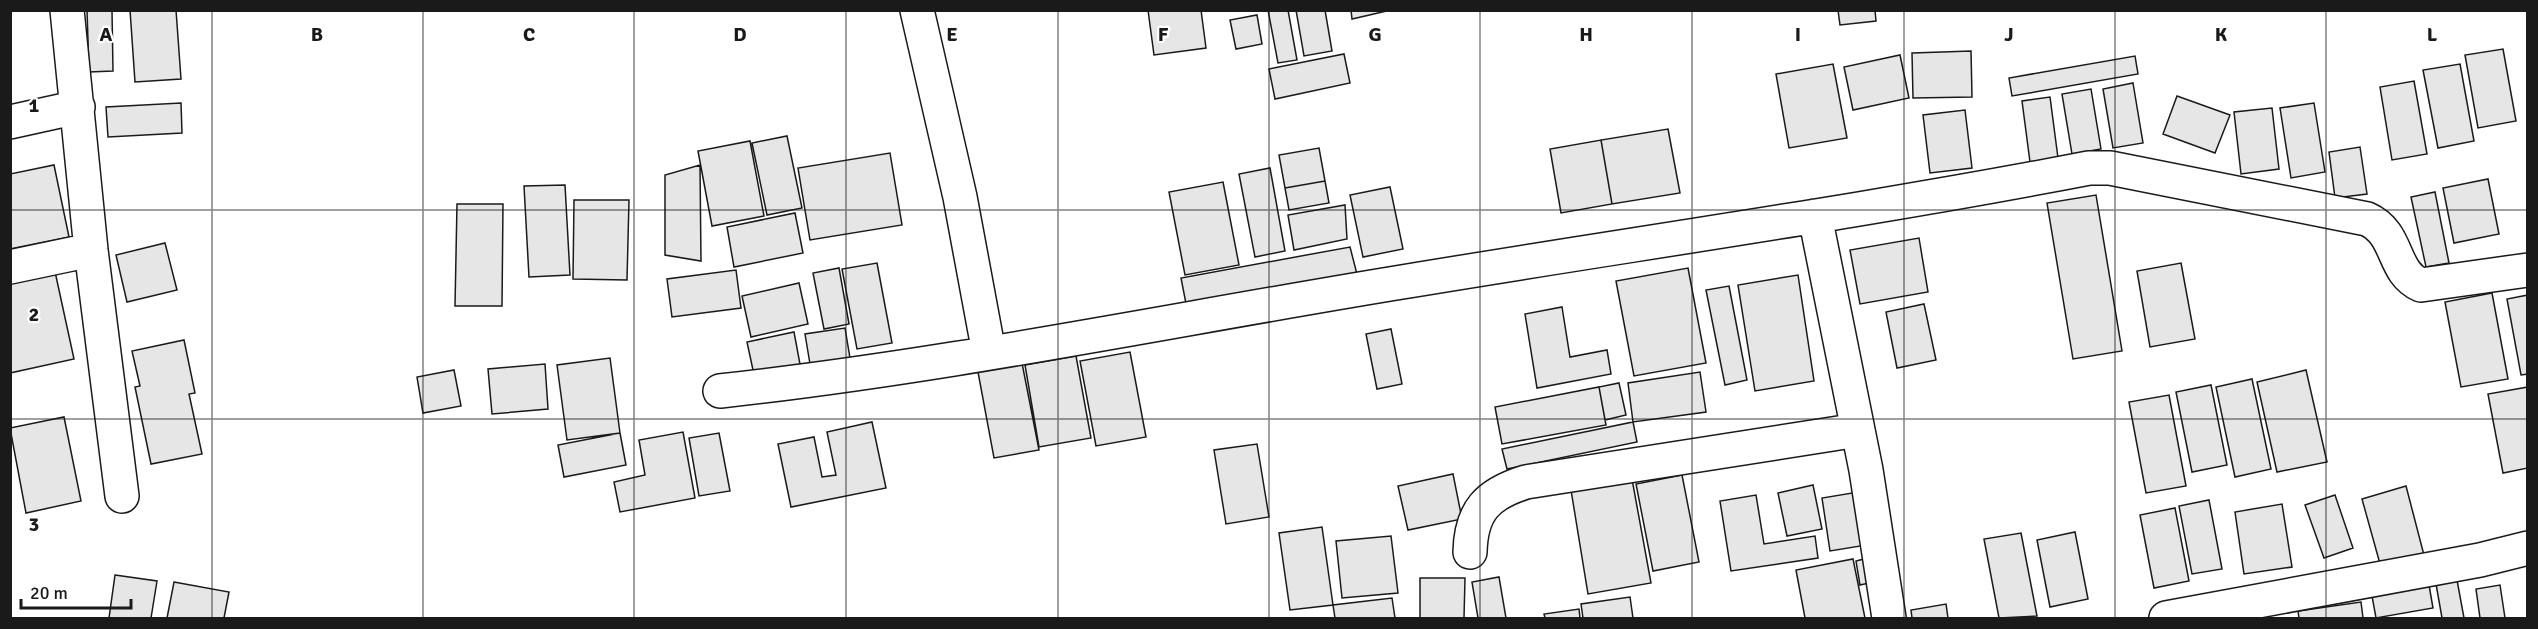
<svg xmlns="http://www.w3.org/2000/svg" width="2538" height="629" font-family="Signika,sans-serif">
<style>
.building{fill:#e6e6e6;stroke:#1a1a1a;stroke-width:1.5}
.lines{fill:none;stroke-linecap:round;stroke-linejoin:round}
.minor-casing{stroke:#1a1a1a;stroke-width:36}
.minor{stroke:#fff;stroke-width:33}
.grid{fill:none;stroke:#1a1a1a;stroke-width:1.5;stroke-opacity:0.55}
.grid-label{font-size:20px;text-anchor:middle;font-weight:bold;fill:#1a1a1a;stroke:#fff;stroke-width:4.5;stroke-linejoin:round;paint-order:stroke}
</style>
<rect width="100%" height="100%" fill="#fff"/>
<path class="building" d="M87 10H112L113 71 89 72Z
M130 10H176L181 79 135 82Z
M1148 10H1201L1206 48 1154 55Z
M1268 10H1288L1297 60 1278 63Z
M1296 10H1325L1332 51 1304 56Z
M1351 10H1391L1352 19Z
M1838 10H1875L1876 21 1840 25Z
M1257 15 1262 44 1236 49 1230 20Z
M2503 49 2516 121 2478 128 2465 55Z
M1971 51 1972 97 1913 98 1912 53Z
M1344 54 1350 83 1275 99 1269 69Z
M1900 55 1909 98 1853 110 1844 67Z
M2135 56 2138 74 2012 96 2009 78Z
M1833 64 1847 138 1789 148 1776 74Z
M2460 64 2474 141 2438 148 2423 70Z
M2414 81 2427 154 2392 160 2380 87Z
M2133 83 2143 143 2113 148 2103 89Z
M2091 89 2101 149 2072 154 2062 94Z
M2177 96 2230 115 2215 153 2163 134Z
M2050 97 2058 158 2030 162 2022 101Z
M181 103 182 133 108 137 106 107Z
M2314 103 2325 172 2291 178 2280 108Z
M2272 108 2279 169 2241 174 2234 112Z
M1965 110 1972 168 1930 173 1923 115Z
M1668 129 1680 193 1612 204 1601 140Z
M787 136 802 208 767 215 752 143Z
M1601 140 1612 204 1561 213 1550 149Z
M750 141 764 216 712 226 698 151Z
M2360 147 2367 194 2335 198 2329 152Z
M1319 148 1325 181 1285 188 1279 155Z
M890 153 902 225 810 240 798 168Z
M54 165 69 237 10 249V174Z
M700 165 701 261 665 255V175Z
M1270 168 1285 251 1255 257 1239 174Z
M2488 179 2499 234 2454 243 2443 188Z
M1325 181 1329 203 1289 210 1285 188Z
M1223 182 1239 265 1185 275 1169 192Z
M565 185 570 275 529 277 524 186Z
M1390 187 1403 249 1363 257 1350 195Z
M2435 192 2449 263 2426 267 2411 197Z
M2096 195 2122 351 2073 359 2047 203Z
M574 200H629L627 280 573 279Z
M457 204H503L502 306H455Z
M1345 205 1347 239 1294 250 1288 215Z
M795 213 803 253 734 267 727 227Z
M1919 238 1928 292 1860 304 1850 250Z
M165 243 177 290 127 302 116 255Z
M1350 247 1359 282 1188 314 1181 278Z
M877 263 892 343 857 349 842 269Z
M2181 263 2195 339 2150 347 2137 271Z
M54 267 74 359 10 373V276Z
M839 268 849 324 824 329 813 273Z
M1688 268 1706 363 1634 376 1616 281Z
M736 270 741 308 672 317 667 279Z
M1798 275 1814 381 1755 391 1738 285Z
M799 283 808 324 751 337 742 296Z
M1729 286 1747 380 1725 385 1706 290Z
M2492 293 2508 379 2461 387 2445 302Z
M2528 295V374L2521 375 2507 299Z
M1924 304 1936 360 1897 368 1886 312Z
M1562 307 1570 357 1607 350 1611 374 1537 388 1525 314Z
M845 328 852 370 812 376 805 334Z
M1391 329 1402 384 1377 389 1366 334Z
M794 332 802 375 756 384 747 342Z
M184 340 195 393 189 394 202 454 151 464 135 387 140 386 132 351Z
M1130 352 1146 437 1096 446 1080 361Z
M1076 356 1091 438 1039 447 1025 365Z
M610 358 620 433 567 440 557 365Z
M1022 363 1039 450 994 458 978 372Z
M545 364 548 409 492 414 488 369Z
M454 370 461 406 423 413 417 377Z
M2306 370 2327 462 2277 472 2257 382Z
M1700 372 1706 412 1633 422 1628 383Z
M2252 379 2271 469 2235 477 2216 387Z
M1619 383 1626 415 1605 420 1599 387Z
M2211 385 2227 465 2192 472 2176 392Z
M1599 387 1606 425 1502 444 1495 407Z
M2528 387V468L2503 473 2488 394Z
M2169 395 2186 486 2146 493 2129 402Z
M64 417 81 501 26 513 10 428Z
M872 422 886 488 791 507 778 444 814 437 822 477 836 475 827 432Z
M1633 422 1637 442 1507 469 1502 449Z
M683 432 695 498 620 512 614 482 645 475 639 440Z
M620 433 626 465 564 477 558 445Z
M719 433 730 491 699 496 689 438Z
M1257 444 1269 517 1226 524 1214 450Z
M1453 474 1462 519 1408 530 1398 486Z
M1682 475 1699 562 1653 571 1636 484Z
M1632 479 1651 583 1588 594 1571 490Z
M1813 485 1822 529 1787 536 1778 493Z
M2406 486 2425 559 2382 571 2362 499Z
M1864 491 1873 544 1830 551 1822 498Z
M1756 495 1764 544 1815 536 1818 558 1731 571 1720 501Z
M2335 495 2353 548 2324 558 2305 505Z
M2209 500 2222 569 2192 574 2179 506Z
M2282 504 2292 567 2244 574 2235 512Z
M2175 508 2189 581 2154 588 2140 515Z
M1322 527 1333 605 1290 610 1279 533Z
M2075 532 2088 599 2050 607 2037 540Z
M2021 533 2037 616 1999 618 1984 539Z
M1391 536 1398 593 1342 598 1336 541Z
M1853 559 1865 618H1805L1796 570Z
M1864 559 1869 583 1860 585 1856 561Z
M115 575 157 581 151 618H109Z
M1499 577 1506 618H1478L1472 582Z
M1420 578H1465L1464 618H1420Z
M2457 580 2464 618H2442L2436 584Z
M174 582 229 592 224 618H167Z
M2429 585 2433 608 2376 618 2372 596Z
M2500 585 2505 618H2480L2476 589Z
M1630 597 1633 618H1583L1581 604Z
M1392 598 1395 618H1335L1333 605Z
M2361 602 2363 618H2299L2298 611Z
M1946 604 1948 618H1912L1911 610Z
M1579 609 1580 618H1545L1544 614Z"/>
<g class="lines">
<defs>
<path id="minor" d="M67 10 91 250 122 496
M917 10 960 197 989 353
M10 122 78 107
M1815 216 1866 470 1889 618
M10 267 91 250
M720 391C949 366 1175 319 1402 282 1631 244 1861 212 2089 168H2110L2367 219C2400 234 2391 272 2421 285L2528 270
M1470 552C1471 511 1487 494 1526 482L1858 430
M2166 618 2480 560 2528 548"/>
</defs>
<use href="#minor" class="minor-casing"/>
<use href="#minor" class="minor"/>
</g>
<path class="grid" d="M212 10V618M423 10V618M634 10V618M846 10V618M1058 10V618M1269 10V618M1480 10V618M1692 10V618M1904 10V618M2115 10V618M2326 10V618M10 210H2528M10 419H2528"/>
<g class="grid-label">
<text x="106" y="41">A</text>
<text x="317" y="41">B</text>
<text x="529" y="41">C</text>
<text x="740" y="41">D</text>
<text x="952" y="41">E</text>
<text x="1163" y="41">F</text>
<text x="1375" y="41">G</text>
<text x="1586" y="41">H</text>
<text x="1798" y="41">I</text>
<text x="2009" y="41">J</text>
<text x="2221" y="41">K</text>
<text x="2432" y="41">L</text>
<text x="34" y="112">1</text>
<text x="34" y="321">2</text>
<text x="34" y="531">3</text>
</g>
<rect width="2538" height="629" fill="none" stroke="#1a1a1a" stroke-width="24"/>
<path d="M21 599v9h110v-9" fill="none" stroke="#1a1a1a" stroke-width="3"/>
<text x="30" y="599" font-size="18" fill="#1a1a1a" stroke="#ffffff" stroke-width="4.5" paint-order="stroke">20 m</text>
</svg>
